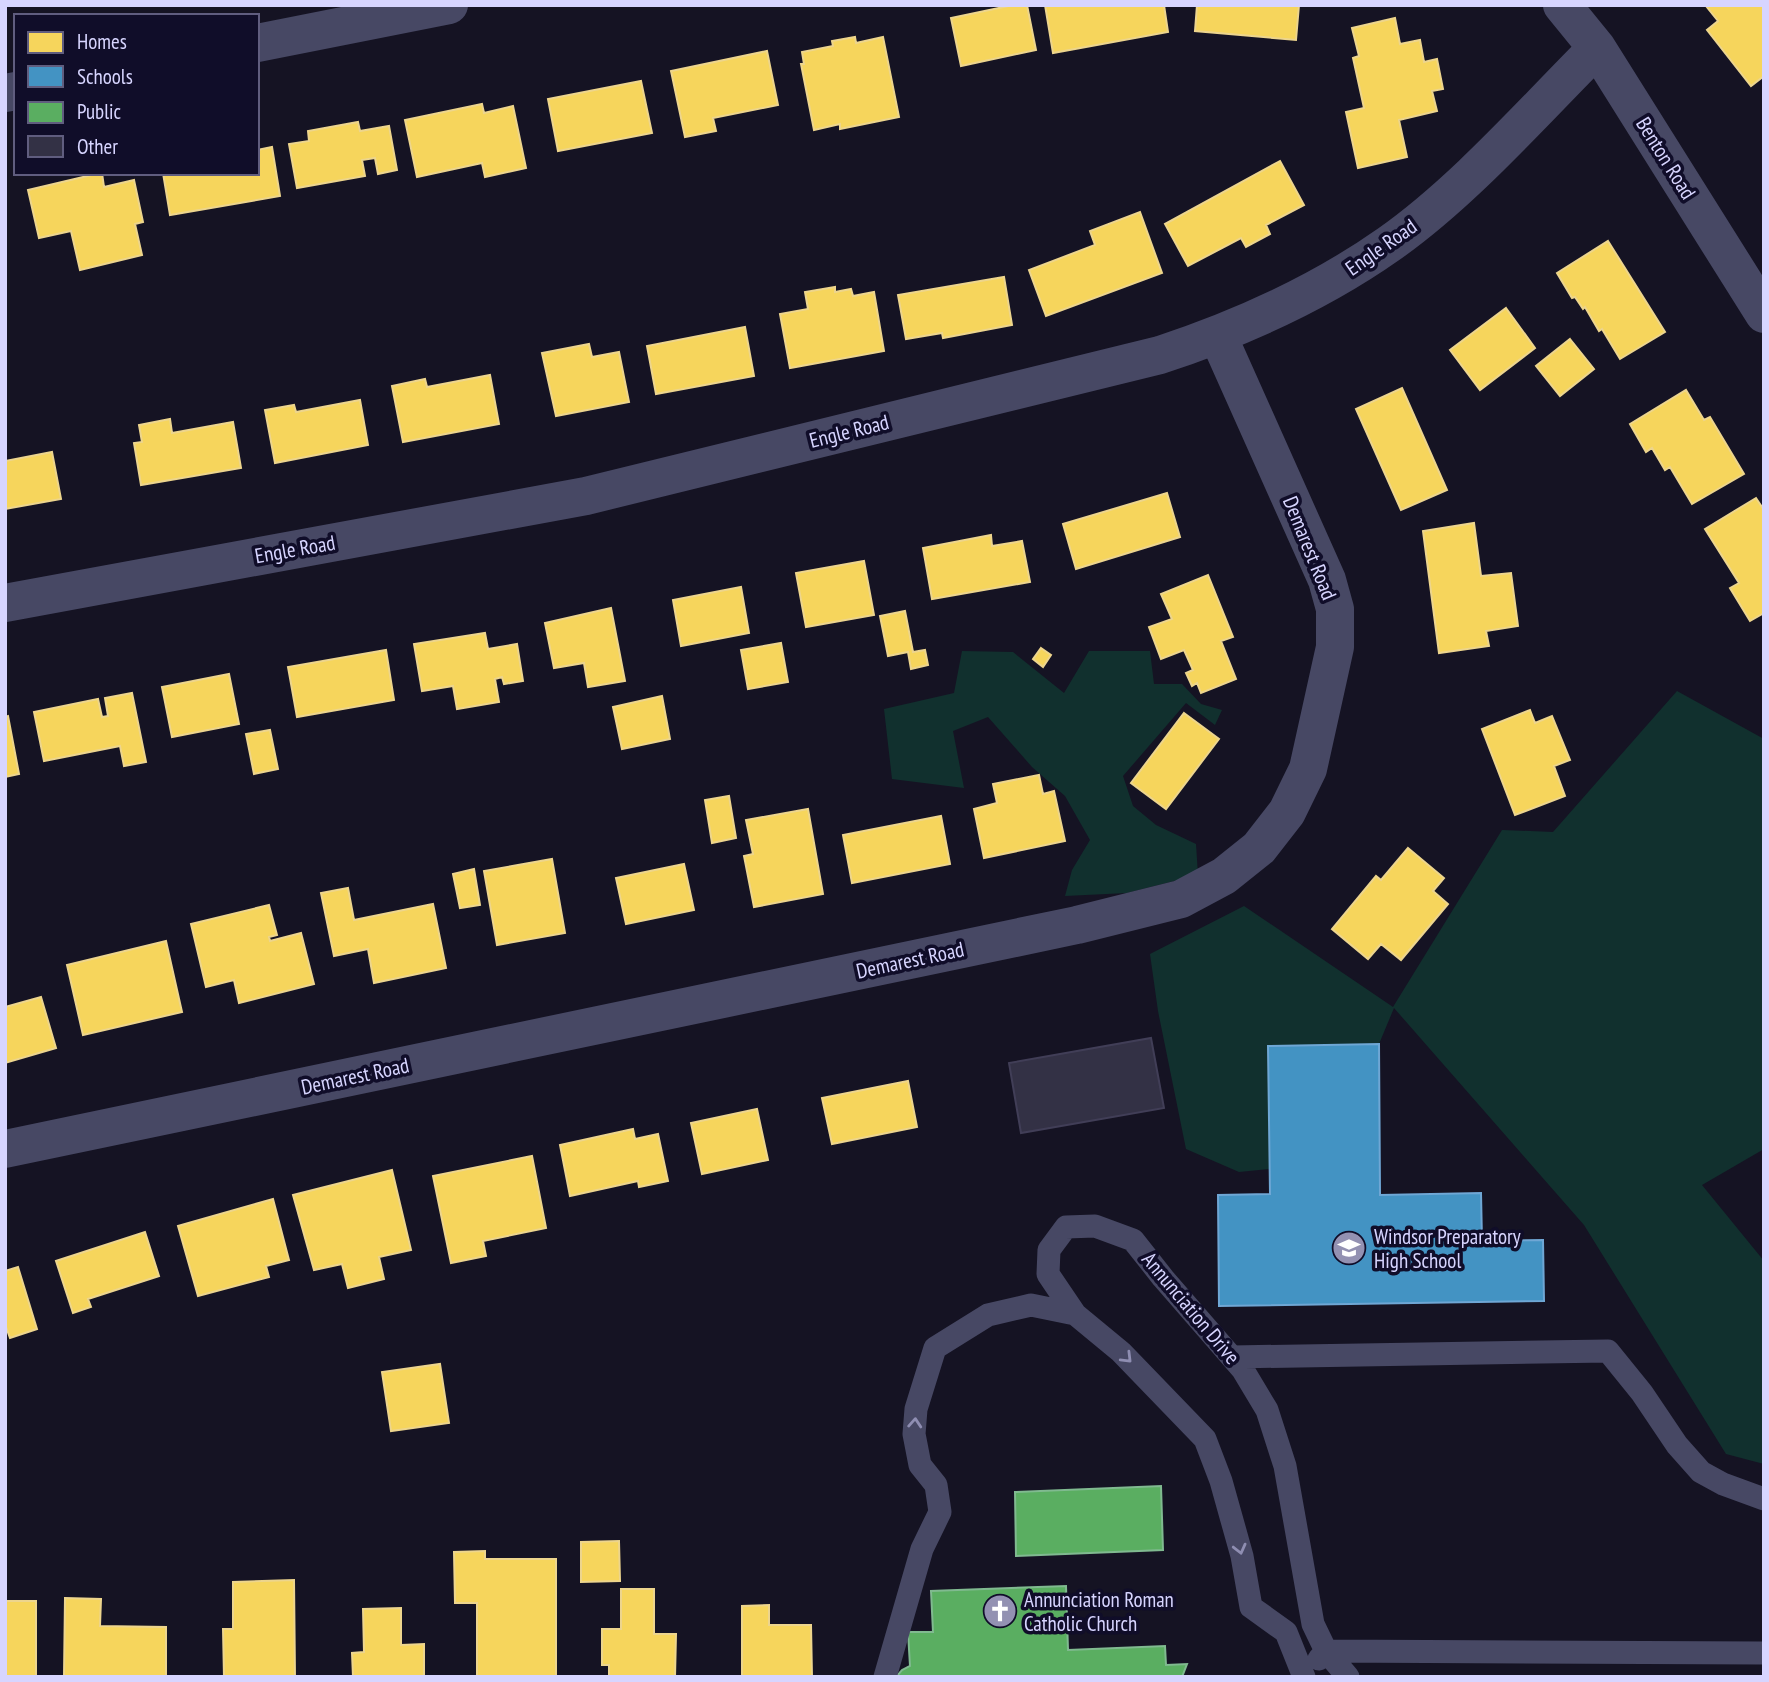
<svg xmlns="http://www.w3.org/2000/svg" width="1769" height="1682" font-family="'PT Sans Narrow',sans-serif">
<style>
.green{fill:#11302e}
.homes{fill:#f6d55c;stroke:#edd58d;stroke-width:2}
.schools{fill:#4393c3;stroke:#6fa7d5;stroke-width:2}
.public{fill:#5aae61;stroke:#80ba90;stroke-width:2}
.building{fill:#333145;stroke:#413e57;stroke-width:2}
.lines{fill:none;stroke-linecap:round;stroke-linejoin:round}
.service{stroke:#474864;stroke-width:23}
.minor{stroke:#474864;stroke-width:38}
.oneway{stroke:#8f8eb2}
.labels{text-anchor:middle;dominant-baseline:central;stroke-width:7;stroke-linejoin:round;paint-order:stroke}
.street-label{font-size:21px;fill:#d7d5ff;stroke:#100d29}
.poi-label{font-size:21px;fill:#d7d5ff;stroke:#100d29;text-anchor:start}
</style>
<rect width="100%" height="100%" fill="#151323"/>
<path class="green" d="M962 651 1013 652 1064 693 1089 651H1150L1154 684H1182L1201 704 1222 710 1215 725 1186 703 1123 776 1133 806 1156 825 1196 844 1198 875 1127 893 1065 896 1072 870 1090 840 1065 796 1032 767 988 717 953 731 964 788 892 779 884 709 954 693Z
M1677 691 1764 739V1149L1702 1185 1764 1261V1464L1726 1454 1584 1225 1394 1008 1379 1044 1268 1046 1269 1169 1239 1172 1186 1149 1158 1011 1150 954 1244 906 1393 1007 1502 830 1553 832Z"/>
<path class="homes" d="M1013 5H1027L1036 50 961 66 951 18Z
M1045 5H1164L1168 32 1053 53Z
M1197 5H1299L1296 40 1195 31Z
M1764 5V76L1751 86 1707 30 1718 21 1706 6Z
M1395 18 1400 44 1420 40 1424 62 1437 59 1443 89 1432 91 1437 111 1399 120 1407 157 1358 168 1346 112 1364 108 1353 58 1359 56 1352 28Z
M855 37 856 43 883 37 899 117 840 129V124L814 130 801 64H804L802 52 833 46 832 41Z
M767 51 778 105 713 118 716 131 685 137 671 71Z
M641 81 652 133 558 151 548 99Z
M482 104 484 113 513 106 526 168 485 177 482 163 417 177 405 120Z
M358 122 360 131 389 126 397 170 378 174 375 158 362 160 365 176 297 188 289 144 309 141 308 131Z
M272 147 280 196 170 215 163 173H257V150Z
M1280 161 1304 205 1266 225 1270 234 1246 247 1241 238 1188 266 1165 224Z
M100 173H102L104 187 134 180 143 222 135 224 142 255 80 270 71 231 39 238 28 190Z
M1140 212 1162 273 1046 316 1029 270 1095 245 1090 231Z
M1608 241 1665 332 1620 359 1602 329 1599 331 1585 307 1583 309 1575 297 1572 298 1557 273Z
M1004 277 1012 325 943 338 942 333 906 339 898 295Z
M835 287V292L851 289 853 296 874 292 884 351 790 368 780 314 808 309 805 292Z
M1506 308 1535 348 1480 390 1450 350Z
M745 327 754 376 656 394 647 346Z
M1570 339 1594 369 1560 396 1536 366Z
M589 344 592 357 619 352 629 402 556 416 542 353Z
M490 375 499 424 403 442 392 386 425 379 427 387Z
M1402 388 1447 490 1401 510 1356 409Z
M1686 390 1704 420 1710 417 1744 474 1692 504 1670 467 1665 470 1652 448 1646 452 1630 424Z
M360 400 368 445 275 463 265 410 294 405 296 412Z
M170 419 172 433 233 422 241 468 141 485 134 443 142 442 139 425Z
M52 452 61 499 5 509V461Z
M1167 493 1180 537 1076 569 1063 524Z
M1756 498 1764 510V613L1750 621 1730 588 1739 583 1705 529Z
M1474 523 1481 576 1511 573 1518 626 1486 631 1489 646 1439 653 1423 531Z
M991 535 992 546 1022 541 1030 582 932 599 923 548Z
M864 561 874 615 806 627 796 573Z
M1208 575 1233 637 1221 641 1236 679 1201 693 1197 683 1192 686 1186 673 1193 670 1184 650 1161 659 1149 627 1172 619 1161 594Z
M741 587 749 633 681 646 673 600Z
M611 608 625 681 588 687 584 663 554 668 545 623Z
M905 611 913 652 925 650 928 665 911 669 908 652 888 656 880 616Z
M485 633 488 649 517 644 523 681 504 684 502 677 495 679 499 702 457 709 453 686 422 691 414 644Z
M781 643 788 682 748 689 741 650Z
M1041 648 1051 655 1043 667 1033 659Z
M386 650 394 700 297 717 288 667Z
M229 674 239 724 172 737 162 687Z
M132 693 146 762 124 766 120 746 44 761 34 712 98 699 102 717 108 716 105 698Z
M662 696 670 739 622 749 613 707Z
M1530 710 1535 723 1552 716 1570 760 1554 766 1565 796 1515 815 1482 729Z
M1184 713 1219 739 1166 809 1131 783Z
M8 716 19 774 5 777V717Z
M270 730 278 769 254 774 246 734Z
M1039 775 1043 794 1054 791 1065 841 984 858 974 809 997 803 993 784Z
M729 796 736 838 712 843 705 800Z
M808 809 823 894 754 907 744 856 753 854 746 820Z
M941 816 950 864 852 883 843 835Z
M1408 848 1444 878 1433 891 1448 904 1401 960 1381 944 1368 959 1332 929 1376 876 1381 880Z
M552 859 565 933 497 945 484 871Z
M684 864 694 910 626 924 616 878Z
M474 869 480 905 460 908 453 874Z
M348 888 354 920 433 904 446 968 374 983 368 949 334 956 321 893Z
M269 905 277 935 269 937 270 941 301 933 314 984 239 1003 234 980 206 987 191 924Z
M166 941 182 1012 83 1035 67 965Z
M41 997 56 1048 5 1063V1007Z
M908 1081 917 1127 832 1144 822 1098Z
M757 1109 768 1160 702 1174 691 1123Z
M633 1129 635 1139 658 1134 668 1181 639 1187 638 1181 570 1196 560 1145Z
M532 1156 546 1228 483 1241 486 1256 451 1263 433 1176Z
M392 1170 411 1250 379 1257 384 1279 348 1288 342 1264 314 1270 293 1195Z
M273 1199 289 1260 266 1266 269 1277 198 1296 178 1226Z
M145 1232 159 1276 88 1299 91 1307 73 1313 56 1261Z
M18 1267 37 1329 10 1338 5 1324V1271Z
M440 1364 449 1423 391 1431 382 1372Z
M619 1541 620 1581 581 1582V1542Z
M485 1551V1559H556V1676H477V1603H455L454 1552Z
M294 1580 295 1677H224L223 1629H233V1582Z
M621 1589H654V1634H676L675 1677H609V1665H602V1629H621Z
M65 1598 101 1599 100 1626 166 1627V1677L64 1676Z
M5 1601H36V1677H5Z
M769 1605V1625H811L812 1677H742V1606Z
M401 1608V1645L424 1644V1677H353L352 1653 364 1652 363 1609Z"/>
<path class="schools" d="M1379 1044 1380 1195 1481 1193 1482 1241 1543 1240 1544 1301 1219 1306 1218 1195 1270 1194 1268 1046Z"/>
<path class="public" d="M1161 1486 1163 1550 1016 1556 1015 1492Z
M1066 1586 1068 1650 1165 1646 1166 1665 1187 1664 1182 1677H896L902 1670 910 1666 908 1632H933L931 1591Z"/>
<path class="building" d="M1151 1038 1164 1108 1021 1133 1009 1063Z"/>
<g class="lines">
<path class="service" d="M1232 1357 1608 1351 1642 1393 1677 1445 1701 1472 1723 1484 1764 1499
M1319 1659 1326 1651 1764 1653
M885 1677 922 1549 940 1512 936 1485 920 1465 914 1434 916 1409 935 1348 988 1315 1031 1305 1075 1314
M1304 1677 1286 1632 1251 1607 1242 1556 1221 1481 1205 1439 1121 1352 1075 1314 1048 1274 1049 1250 1066 1227 1095 1226 1133 1240 1163 1278 1243 1370 1267 1410 1285 1466 1313 1624 1326 1651 1348 1677"/>
<path class="minor" d="M1562 5 1597 48 1764 314
M257 43 449 5
M5 93 16 91
M5 603 586 496 1160 355C1242 328 1318 294 1389 244 1463 192 1532 113 1597 48
M5 1149 1077 925 1181 899 1224 876 1259 848 1287 812 1308 769 1335 647V609L1327 580 1218 336"/>
</g>
<defs><path id="oneway-chevron" d="M-2-3.5L2.5 0L-2 3.5" fill="none" stroke-width="1.6" stroke-linecap="round" stroke-linejoin="round" transform="scale(1.75)"/></defs>
<g class="oneway">
<use href="#oneway-chevron" transform="translate(1127 1358) rotate(45)"/>
<use href="#oneway-chevron" transform="translate(915 1423) rotate(-86)"/>
<use href="#oneway-chevron" transform="translate(1240 1549) rotate(76)"/>
</g>
<defs>
<symbol id="school-disc" viewBox="-11 -11 22 22"><circle r="9.5" fill="#9391b2" stroke="#100d29"/><path d="M0-5L7-2L0 1L-7-2ZM-4 1L0 2.5L4 1V4Q0 6-4 4Z" fill="#fff"/></symbol>
<symbol id="church-disc" viewBox="-11 -11 22 22"><circle r="9.5" fill="#9391b2" stroke="#100d29"/><path d="M-1.2-6h2.4v3.5h3.3v2.4h-3.3V6h-2.4V-.1h-3.3v-2.4h3.3Z" fill="#fff"/></symbol>
</defs>
<g fill-rule="evenodd">
<use href="#school-disc" x="1330" y="1229" width="38" height="38"/>
<use href="#church-disc" x="981" y="1592" width="38" height="38"/>
</g>
<g class="labels">
<g class="street-label">
<text transform="translate(1666 158) rotate(58)">Benton Road</text>
<text transform="translate(1381 247) rotate(-35)">Engle Road</text>
<text transform="translate(849 431) rotate(-14)">Engle Road</text>
<text transform="translate(1310 548) rotate(68)">Demarest Road</text>
<text transform="translate(295 549) rotate(-10)">Engle Road</text>
<text transform="translate(910 960) rotate(-12)">Demarest Road</text>
<text transform="translate(355 1076) rotate(-12)">Demarest Road</text>
<text transform="translate(1191 1308) rotate(50)">Annunciation Drive</text>
</g>
<g class="poi-label">
<text x="1374" y="1236">Windsor Preparatory<tspan x="1374" dy="24">High School</tspan></text>
<text x="1024" y="1599">Annunciation Roman<tspan x="1024" dy="24">Catholic Church</tspan></text>
</g>
</g>
<rect width="1769" height="1682" fill="none" stroke="#d7d5ff" stroke-width="14"/>
<rect x="14" y="14" width="245" height="161" fill="#100d29" stroke="#605d7f" stroke-width="2"/>
<rect x="28" y="32" width="35" height="21" fill="#f6d55c" stroke="#605d7f" stroke-width="2"/>
<text x="77" y="49" font-size="21" fill="#d7d5ff">Homes</text>
<rect x="28" y="66" width="35" height="21" fill="#4393c3" stroke="#605d7f" stroke-width="2"/>
<text x="77" y="84" font-size="21" fill="#d7d5ff">Schools</text>
<rect x="28" y="102" width="35" height="21" fill="#5aae61" stroke="#605d7f" stroke-width="2"/>
<text x="77" y="119" font-size="21" fill="#d7d5ff">Public</text>
<rect x="28" y="136" width="35" height="21" fill="#333145" stroke="#605d7f" stroke-width="2"/>
<text x="77" y="154" font-size="21" fill="#d7d5ff">Other</text>
</svg>
